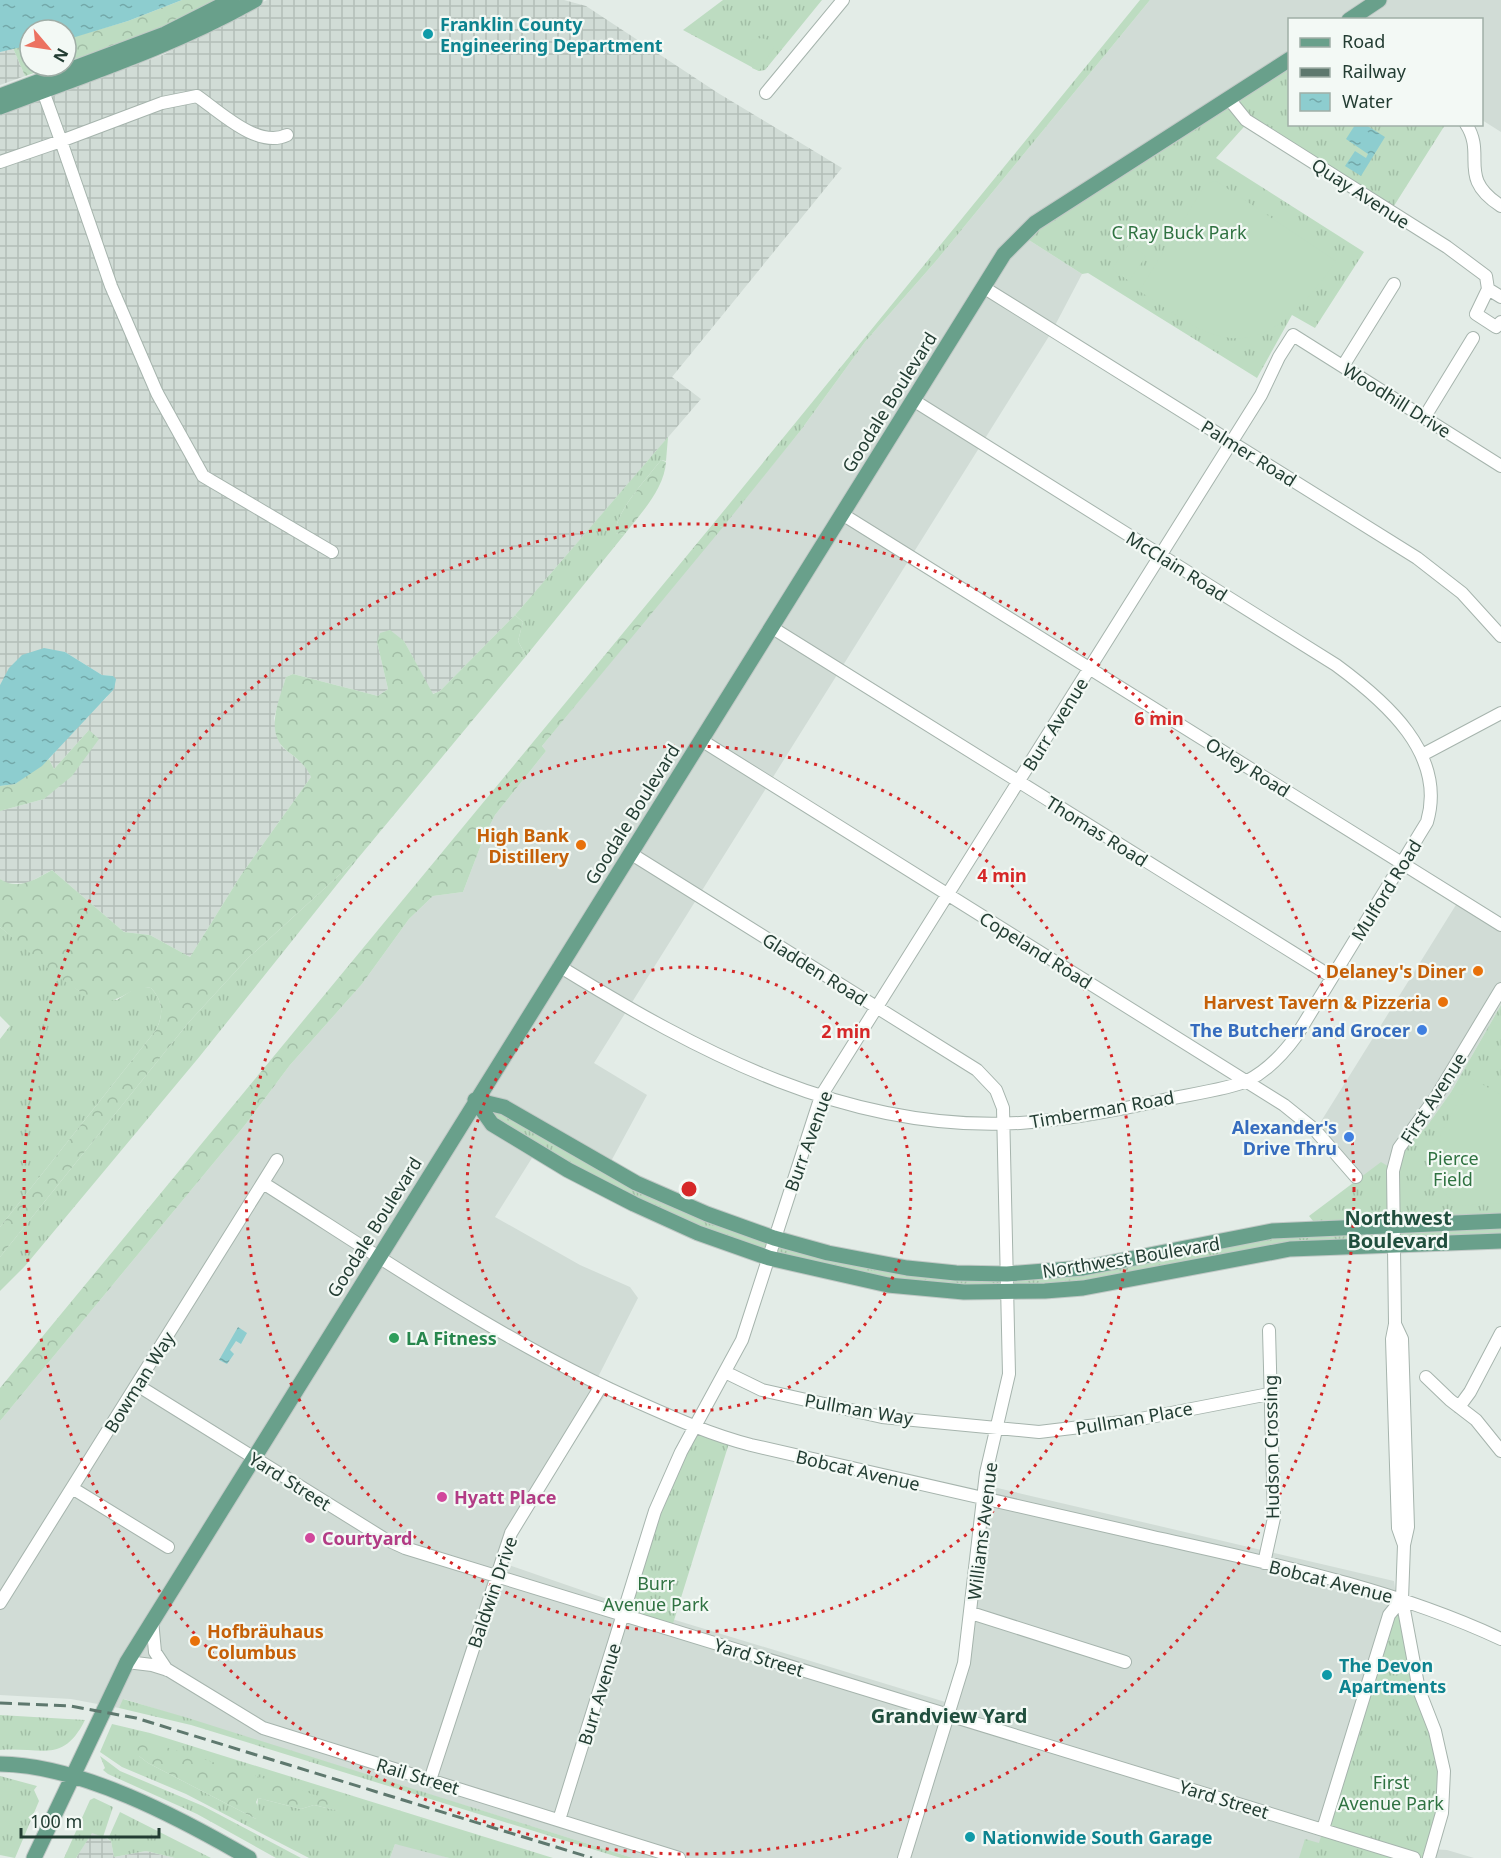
<svg xmlns="http://www.w3.org/2000/svg" width="1501" height="1858" font-family="'Noto Sans',sans-serif">
<style>
.built{fill:#d1dcd6}
.industrial{fill:url(#industrial-grid)}
.grass{fill:url(#grass-tufts);fill-rule:evenodd}
.forest{fill:url(#forest-crowns)}
.pitch{fill:#bddcc1}
.water{fill:url(#water-ripples)}
.lines{fill:none;stroke-linecap:round;stroke-linejoin:round}
.minor-casing{stroke:#a6b4ad;stroke-width:14}
.major-casing{stroke:#c1c9c6;stroke-width:17}
.minor{stroke:#fff;stroke-width:12}
.major{stroke:#69a08b;stroke-width:15}
.rail{stroke:#5e786e;stroke-width:3;stroke-dasharray:12 6;stroke-linecap:butt}
.ring{fill:none;stroke:#d62828;stroke-width:3;stroke-dasharray:3 6}
.culture-dot{fill:#0f9aa8;stroke:#f3f9f5;stroke-width:2}
.food-dot{fill:#e8710a;stroke:#f3f9f5;stroke-width:2}
.shop-dot{fill:#3f7fe0;stroke:#f3f9f5;stroke-width:2}
.leisure-dot{fill:#2e9e5b;stroke:#f3f9f5;stroke-width:2}
.hotel-dot{fill:#d1479c;stroke:#f3f9f5;stroke-width:2}
.labels{text-anchor:middle;dominant-baseline:central;stroke-width:4.5;stroke-linejoin:round;paint-order:stroke}
.culture-label{font-size:18px;font-weight:bold;fill:#0d838f;stroke:#f3f9f5;text-anchor:start}
.street-label{font-size:18px;fill:#233d33;stroke:#f3f9f5}
.park-label{font-size:18px;fill:#2f7241;stroke:#f3f9f5}
.food-label{font-size:18px;font-weight:bold;fill:#c56008;stroke:#f3f9f5;text-anchor:end}
.shop-label{font-size:18px;font-weight:bold;fill:#366cbe;stroke:#f3f9f5;text-anchor:end}
.leisure-label{font-size:18px;font-weight:bold;fill:#27864d;stroke:#f3f9f5;text-anchor:start}
.hotel-label{font-size:18px;font-weight:bold;fill:#b23c85;stroke:#f3f9f5;text-anchor:start}
.neighbourhood-label{font-size:20px;font-weight:bold;fill:#204e3d;stroke:#f3f9f5}
.centre{fill:#d62828;stroke:#f3f9f5;stroke-width:3}
.ring-label{font-size:18px;text-anchor:middle;font-weight:bold;fill:#d62828;stroke:#f3f9f5;stroke-width:4.5;stroke-linejoin:round;paint-order:stroke}
</style>
<defs>
<pattern id="industrial-grid" width="8" height="8" patternUnits="userSpaceOnUse" patternTransform="scale(1.5)"><rect width="8" height="8" fill="#d1dcd6"/><path d="M0 4h8M4 0v8" fill="none" stroke="#b3beb8"/></pattern>
<pattern id="grass-tufts" width="24" height="20" patternUnits="userSpaceOnUse" patternTransform="scale(1.5)"><rect width="24" height="20" fill="#bddcc1"/><path d="M3 7l-1-3M5 7V3M7 7l1-3M15 17l-1-3M17 17v-4M19 17l1-3" fill="none" stroke="#a2bea6"/></pattern>
<pattern id="forest-crowns" width="20" height="18" patternUnits="userSpaceOnUse" patternTransform="scale(1.5)"><rect width="20" height="18" fill="#bddcc1"/><path d="M2 6a3 3 0 1 1 6 0M12 15a3 3 0 1 1 6 0" fill="none" stroke="#a2bea6"/></pattern>
<pattern id="water-ripples" width="26" height="14" patternUnits="userSpaceOnUse" patternTransform="scale(1.5)"><rect width="26" height="14" fill="#8dcdcf"/><path d="M2 4q2-2 4 0t4 0M15 11q2-2 4 0t4 0" fill="none" stroke="#73a8a9"/></pattern>
</defs>
<rect width="100%" height="100%" fill="#e3ece7"/>
<path class="built" d="M1150 0H1501V132L1482 120V20H1290L1289 69 1168 138 1021 235 1082 274 1051 333 594 1063 647 1095 603 1176 542 1142 495 1217 580 1265 630 1287 638 1298 598 1377 613 1383 517 1531 506 1564 616 1602 952 1704 972 1608 993 1487 1394 1581 1430 1849 1447 1850 1474 1858H633L124 1699 119 1708 71 1699 0 1695V1421L245 1125 290 1065 362 984 409 919 433 896 463 892 484 837 495 815 546 751 542 746 801 430 865 342 936 261Z
M1459 900 1501 926V1005L1451 1092 1427 1126 1388 1166 1381 1163 1354 1184 1315 1131Z
M395 1844 415 1847 449 1858H390Z"/>
<path class="industrial" d="M267 0H564L586 6 718 93 842 168 672 377 701 399 515 615 440 691 432 694 404 641 377 642 388 689 378 696 293 674 286 677 274 718 281 746 307 767 311 777 241 875 190 957 150 935 124 932 52 870 28 883H6L0 879V811L44 799 89 730 54 769 49 759 81 721 107 697 113 676 102 675 65 652 0 685V115L165 54Z
M13 48 25 76 0 85V52Z
M92 1832 111 1841 114 1857 146 1851 175 1858H76Z"/>
<path class="grass" d="M723 0H822L765 70 759 71 683 30Z
M1140 0H1150L936 261 865 342 801 430 723 527 713 524Z
M1289 69 1290 124 1445 125 1392 209 1251 119 1216 158 1364 252 1315 328 1292 315 1257 378 1088 273 1082 274 1021 235 1168 138Z
M668 437 666 461 661 460C649 476 614 513 616 533L624 535 526 656 518 641 523 622 515 615Z
M359 857 200 1056 25 1266 0 1291V1257L189 1022 247 959Z
M0 927 79 991 117 1000 137 987 151 988C163 1001 164 1014 156 1030L0 1227V1039L10 1026 0 1016Z
M1501 1005V1214L1313 1221 1309 1216 1381 1162 1388 1166 1427 1126 1451 1092Z
M475 1100 636 1183 828 1253 1007 1274 1239 1238 1501 1221V1241L1303 1248 1162 1274 964 1292 769 1258 535 1151Z
M695 1426 730 1440 671 1630 623 1615 643 1547Z
M1402 1599 1444 1771 1429 1858H1299L1305 1839 1319 1843 1389 1615Z
M123 1699 188 1718 633 1858H621L191 1725 119 1708Z
M0 1715 85 1720C63 1764 42 1747 0 1750Z
M112 1724 150 1733 553 1858H449L395 1844 390 1858H309L186 1794 122 1767 100 1752ZM139 1756 339 1811 314 1805 301 1809 258 1798 256 1819 148 1763Z
M100 1756 120 1771 203 1806 301 1858H276L197 1814 108 1774 103 1770 105 1768Z
M0 1776 37 1786 34 1790 39 1801 15 1858 0 1855Z
M94 1798 113 1807 103 1837 92 1833 76 1858H64L90 1800Z
M120 1812 211 1858H175L146 1851 114 1857 111 1841 108 1839Z"/>
<path class="forest" d="M182 0H217L153 33 66 62V39L128 21Z
M30 45V66H55L25 76 13 48Z
M661 460 666 462C664 490 640 514 624 535L616 533C614 513 649 476 661 460Z
M713 524 723 527 542 746 546 751 495 815 484 837 463 892 433 896 409 919 362 984 290 1065 245 1125 0 1421V1388Z
M515 615 523 622 518 641 526 656 359 857 247 959 189 1022 0 1257V1227L156 1030C164 1014 163 1001 151 988 127 986 122 1005 98 1000 73 994 22 945 0 927V879C18 891 36 879 52 870L124 932 150 935 190 957 241 875 311 777C306 765 296 758 286 750 264 732 280 698 286 677L293 674 378 696 388 689 377 642 380 633 390 630 404 641 433 694 440 691Z
M89 730 99 739 72 776 44 799 0 811V786L15 784 49 759 54 769Z
M144 1740 343 1804V1809L340 1811 314 1805 301 1809 258 1798 256 1802 261 1815 256 1819 148 1763 139 1756 137 1748Z"/>
<path class="pitch" d="M761 38 769 40 774 47 759 71 752 68 754 62 746 54 752 40Z
M1216 181 1336 261C1311 297 1272 350 1220 336 1191 329 1164 306 1139 291L1206 184Z
M1129 244 1146 256 1129 281 1112 269Z
M1471 1078 1501 1095V1203L1458 1206 1429 1178 1441 1133Z"/>
<path class="water" d="M0 0H182L128 21 72 38 66 39V30H30V45L0 52Z
M1355 125H1366L1385 137 1361 176 1345 166 1355 151 1366 158 1368 154 1346 139Z
M44 648 65 652 102 675 113 676 116 679 114 689 42 766 15 784 0 786V685L9 668 22 655Z
M238 1327 247 1333 241 1344 236 1341 230 1350 234 1354 227 1364 219 1360Z"/>
<g class="lines">
<defs>
<path id="minor" d="M43 91 61 141 162 103 197 96C220 112 258 149 287 135
M766 93 843 0
M1229 99 1246 120 1447 247 1486 276 1488 289 1476 314 1496 327 1501 322
M1466 124C1487 156 1456 177 1501 206
M0 162 61 141 111 286 157 393 203 476 332 552
M983 287 1417 558 1462 593 1501 636
M1488 289 1501 297
M1343 366 1394 284
M1424 418 1473 338
M842 514 1501 925
M771 627 1332 977
M701 740 1284 1105 1315 1130 1356 1177
M1422 755 1501 713
M630 853 977 1070 996 1090 1003 1108 1009 1374 986 1473 964 1663 904 1858
M559 966C700 1053 849 1133 1020 1123 1067 1120 1113 1111 1159 1101 1180 1096 1230 1089 1247 1081 1267 1071 1284 1053 1297 1035L1427 822C1447 754 1385 701 1336 665L913 400
M263 1183C386 1261 506 1344 640 1403 676 1419 712 1435 751 1445 883 1476 1016 1506 1149 1536 1268 1563 1390 1587 1501 1639
M1395 1324 1402 1339 1408 1527 1404 1545 1402 1599 1419 1690 1435 1731 1444 1771 1442 1813 1429 1858
M725 1372 762 1390 882 1417 1039 1432 1130 1421 1269 1394
M1426 1377 1450 1400 1476 1420 1501 1451
M137 1385 383 1538 405 1548 1414 1858
M1459 1407 1470 1392 1501 1333
M72 1488 168 1547
M1404 1545 1398 1528 1392 1339 1395 1324 1393 1171 1399 1148 1436 1097 1501 989
M1264 1563 1274 1518 1269 1330
M0 1603 277 1160
M971 1613 1125 1662
M152 1620 155 1652 167 1670
M127 1662 152 1665 168 1670 263 1728 679 1858
M430 1780 511 1533 601 1386
M559 1820 655 1511 681 1452 742 1340 821 1096 1261 395 1279 357 1293 335 1501 466
M1323 1829 1389 1615 1402 1599"/>
<path id="major" d="M1349 20 1379 0
M0 96 165 34 232 0
M0 107C87 74 174 46 255 0
M475 1100 492 1124 568 1170 634 1204 698 1233 769 1258 888 1285 964 1292 1045 1291 1083 1288 1290 1249 1501 1241
M475 1100 504 1107 636 1183 707 1214 774 1238 828 1253 907 1268 956 1273 1007 1274 1083 1268 1272 1231 1501 1221
M0 1764C81 1765 180 1818 249 1858
M34 1858 127 1662 1004 254 1035 223 1290 59"/>
</defs>
<use href="#minor" class="minor-casing"/>
<use href="#major" class="major-casing"/>
<use href="#minor" class="minor"/>
<use href="#major" class="major"/>
<path class="rail" d="M0 1703 70 1706 136 1718 592 1858"/>
</g>
<g class="ring">
<circle cx="689" cy="1189" r="222"/>
<circle cx="689" cy="1189" r="443"/>
<circle cx="689" cy="1189" r="665"/>
</g>
<g class="culture-dot">
<circle cx="428" cy="34" r="6"/>
<circle cx="1327" cy="1675" r="6"/>
<circle cx="970" cy="1837" r="6"/>
</g>
<g class="food-dot">
<circle cx="581" cy="845" r="6"/>
<circle cx="1478" cy="971" r="6"/>
<circle cx="1443" cy="1002" r="6"/>
<circle cx="195" cy="1641" r="6"/>
</g>
<g class="shop-dot">
<circle cx="1422" cy="1030" r="6"/>
<circle cx="1349" cy="1137" r="6"/>
</g>
<circle class="leisure-dot" cx="394" cy="1338" r="6"/>
<g class="hotel-dot">
<circle cx="442" cy="1497" r="6"/>
<circle cx="310" cy="1538" r="6"/>
</g>
<g class="labels">
<g class="culture-label">
<text x="440" y="24">Franklin County<tspan x="440" dy="21">Engineering Department</tspan></text>
<text x="1339" y="1665">The Devon<tspan x="1339" dy="21">Apartments</tspan></text>
<text x="982" y="1837">Nationwide South Garage</text>
</g>
<g class="street-label">
<text transform="translate(1361 193) rotate(33)">Quay Avenue</text>
<text transform="translate(1397 400) rotate(32)">Woodhill Drive</text>
<text transform="translate(889 402) rotate(-58)">Goodale Boulevard</text>
<text transform="translate(1249 453) rotate(32)">Palmer Road</text>
<text transform="translate(1177 566) rotate(32)">McClain Road</text>
<text transform="translate(1055 724) rotate(-58)">Burr Avenue</text>
<text transform="translate(1248 767) rotate(32)">Oxley Road</text>
<text transform="translate(632 814) rotate(-58)">Goodale Boulevard</text>
<text transform="translate(1097 831) rotate(32)">Thomas Road</text>
<text transform="translate(1386 890) rotate(-58)">Mulford Road</text>
<text transform="translate(1036 950) rotate(32)">Copeland Road</text>
<text transform="translate(815 969) rotate(32)">Gladden Road</text>
<text transform="translate(1433 1098) rotate(-57)">First Avenue</text>
<text transform="translate(1102 1109) rotate(-10)">Timberman Road</text>
<text transform="translate(808 1141) rotate(-70)">Burr Avenue</text>
<text transform="translate(374 1227) rotate(-58)">Goodale Boulevard</text>
<text transform="translate(1131 1257) rotate(-9)">Northwest Boulevard</text>
<text transform="translate(139 1382) rotate(-58)">Bowman Way</text>
<text transform="translate(859 1409) rotate(10)">Pullman Way</text>
<text transform="translate(1134 1418) rotate(-10)">Pullman Place</text>
<text transform="translate(1271 1447) rotate(-91)">Hudson Crossing</text>
<text transform="translate(858 1470) rotate(13)">Bobcat Avenue</text>
<text transform="translate(290 1481) rotate(32)">Yard Street</text>
<text transform="translate(982 1531) rotate(-83)">Williams Avenue</text>
<text transform="translate(1331 1581) rotate(14)">Bobcat Avenue</text>
<text transform="translate(492 1592) rotate(-71)">Baldwin Drive</text>
<text transform="translate(759 1657) rotate(17)">Yard Street</text>
<text transform="translate(599 1694) rotate(-73)">Burr Avenue</text>
<text transform="translate(418 1776) rotate(17)">Rail Street</text>
<text transform="translate(1224 1799) rotate(17)">Yard Street</text>
</g>
<g class="park-label">
<text x="1179" y="232">C Ray Buck Park</text>
<text x="1453" y="1158">Pierce<tspan x="1453" dy="21">Field</tspan></text>
<text x="656" y="1583">Burr<tspan x="656" dy="21">Avenue Park</tspan></text>
<text x="1391" y="1782">First<tspan x="1391" dy="21">Avenue Park</tspan></text>
</g>
<g class="food-label">
<text x="569" y="835">High Bank<tspan x="569" dy="21">Distillery</tspan></text>
<text x="1466" y="971">Delaney's Diner</text>
<text x="1431" y="1002">Harvest Tavern &amp; Pizzeria</text>
<text x="207" y="1631" text-anchor="start">Hofbräuhaus<tspan x="207" dy="21">Columbus</tspan></text>
</g>
<g class="shop-label">
<text x="1410" y="1030">The Butcherr and Grocer</text>
<text x="1337" y="1127">Alexander's<tspan x="1337" dy="21">Drive Thru</tspan></text>
</g>
<g class="leisure-label">
<text x="406" y="1338">LA Fitness</text>
</g>
<g class="hotel-label">
<text x="454" y="1497">Hyatt Place</text>
<text x="322" y="1538">Courtyard</text>
</g>
<g class="neighbourhood-label">
<text x="1398" y="1217">Northwest<tspan x="1398" dy="23">Boulevard</tspan></text>
<text x="949" y="1715">Grandview Yard</text>
</g>
</g>
<circle cx="689" cy="1189" r="9" class="centre"/>
<g class="ring-label">
<text x="1159" y="725">6 min</text>
<text x="1002" y="882">4 min</text>
<text x="846" y="1038">2 min</text>
</g>
<rect x="1288" y="18" width="195" height="108" fill="#f3f9f5" stroke="#a0aea7" stroke-width="1.5"/>
<rect x="1300" y="38" width="30" height="9" fill="#69a08b" stroke="#a0aea7" stroke-width="1.5"/>
<text x="1342" y="48" font-size="18" fill="#233d33">Road</text>
<rect x="1300" y="68" width="30" height="9" fill="#5e786e" stroke="#a0aea7" stroke-width="1.5"/>
<text x="1342" y="78" font-size="18" fill="#233d33">Railway</text>
<rect x="1300" y="93" width="30" height="18" fill="url(#water-ripples)" stroke="#a0aea7" stroke-width="1.5"/>
<text x="1342" y="108" font-size="18" fill="#233d33">Water</text>
<g transform="translate(48 48) rotate(119)"><circle r="28" fill="#f3f9f5" stroke="#a0aea7" stroke-width="1.5"/>
<path d="M0-4.5L10 22L0 15L-10 22Z" fill="#ec7261"/>
<text y="-9" font-size="16" font-weight="bold" text-anchor="middle" fill="#233d33">N</text>
</g>
<path d="M21 1828v9h138v-9" fill="none" stroke="#233d33" stroke-width="3"/>
<text x="30" y="1828" font-size="18" fill="#233d33" stroke="#f3f9f5" stroke-width="4.5" paint-order="stroke">100 m</text>
</svg>
